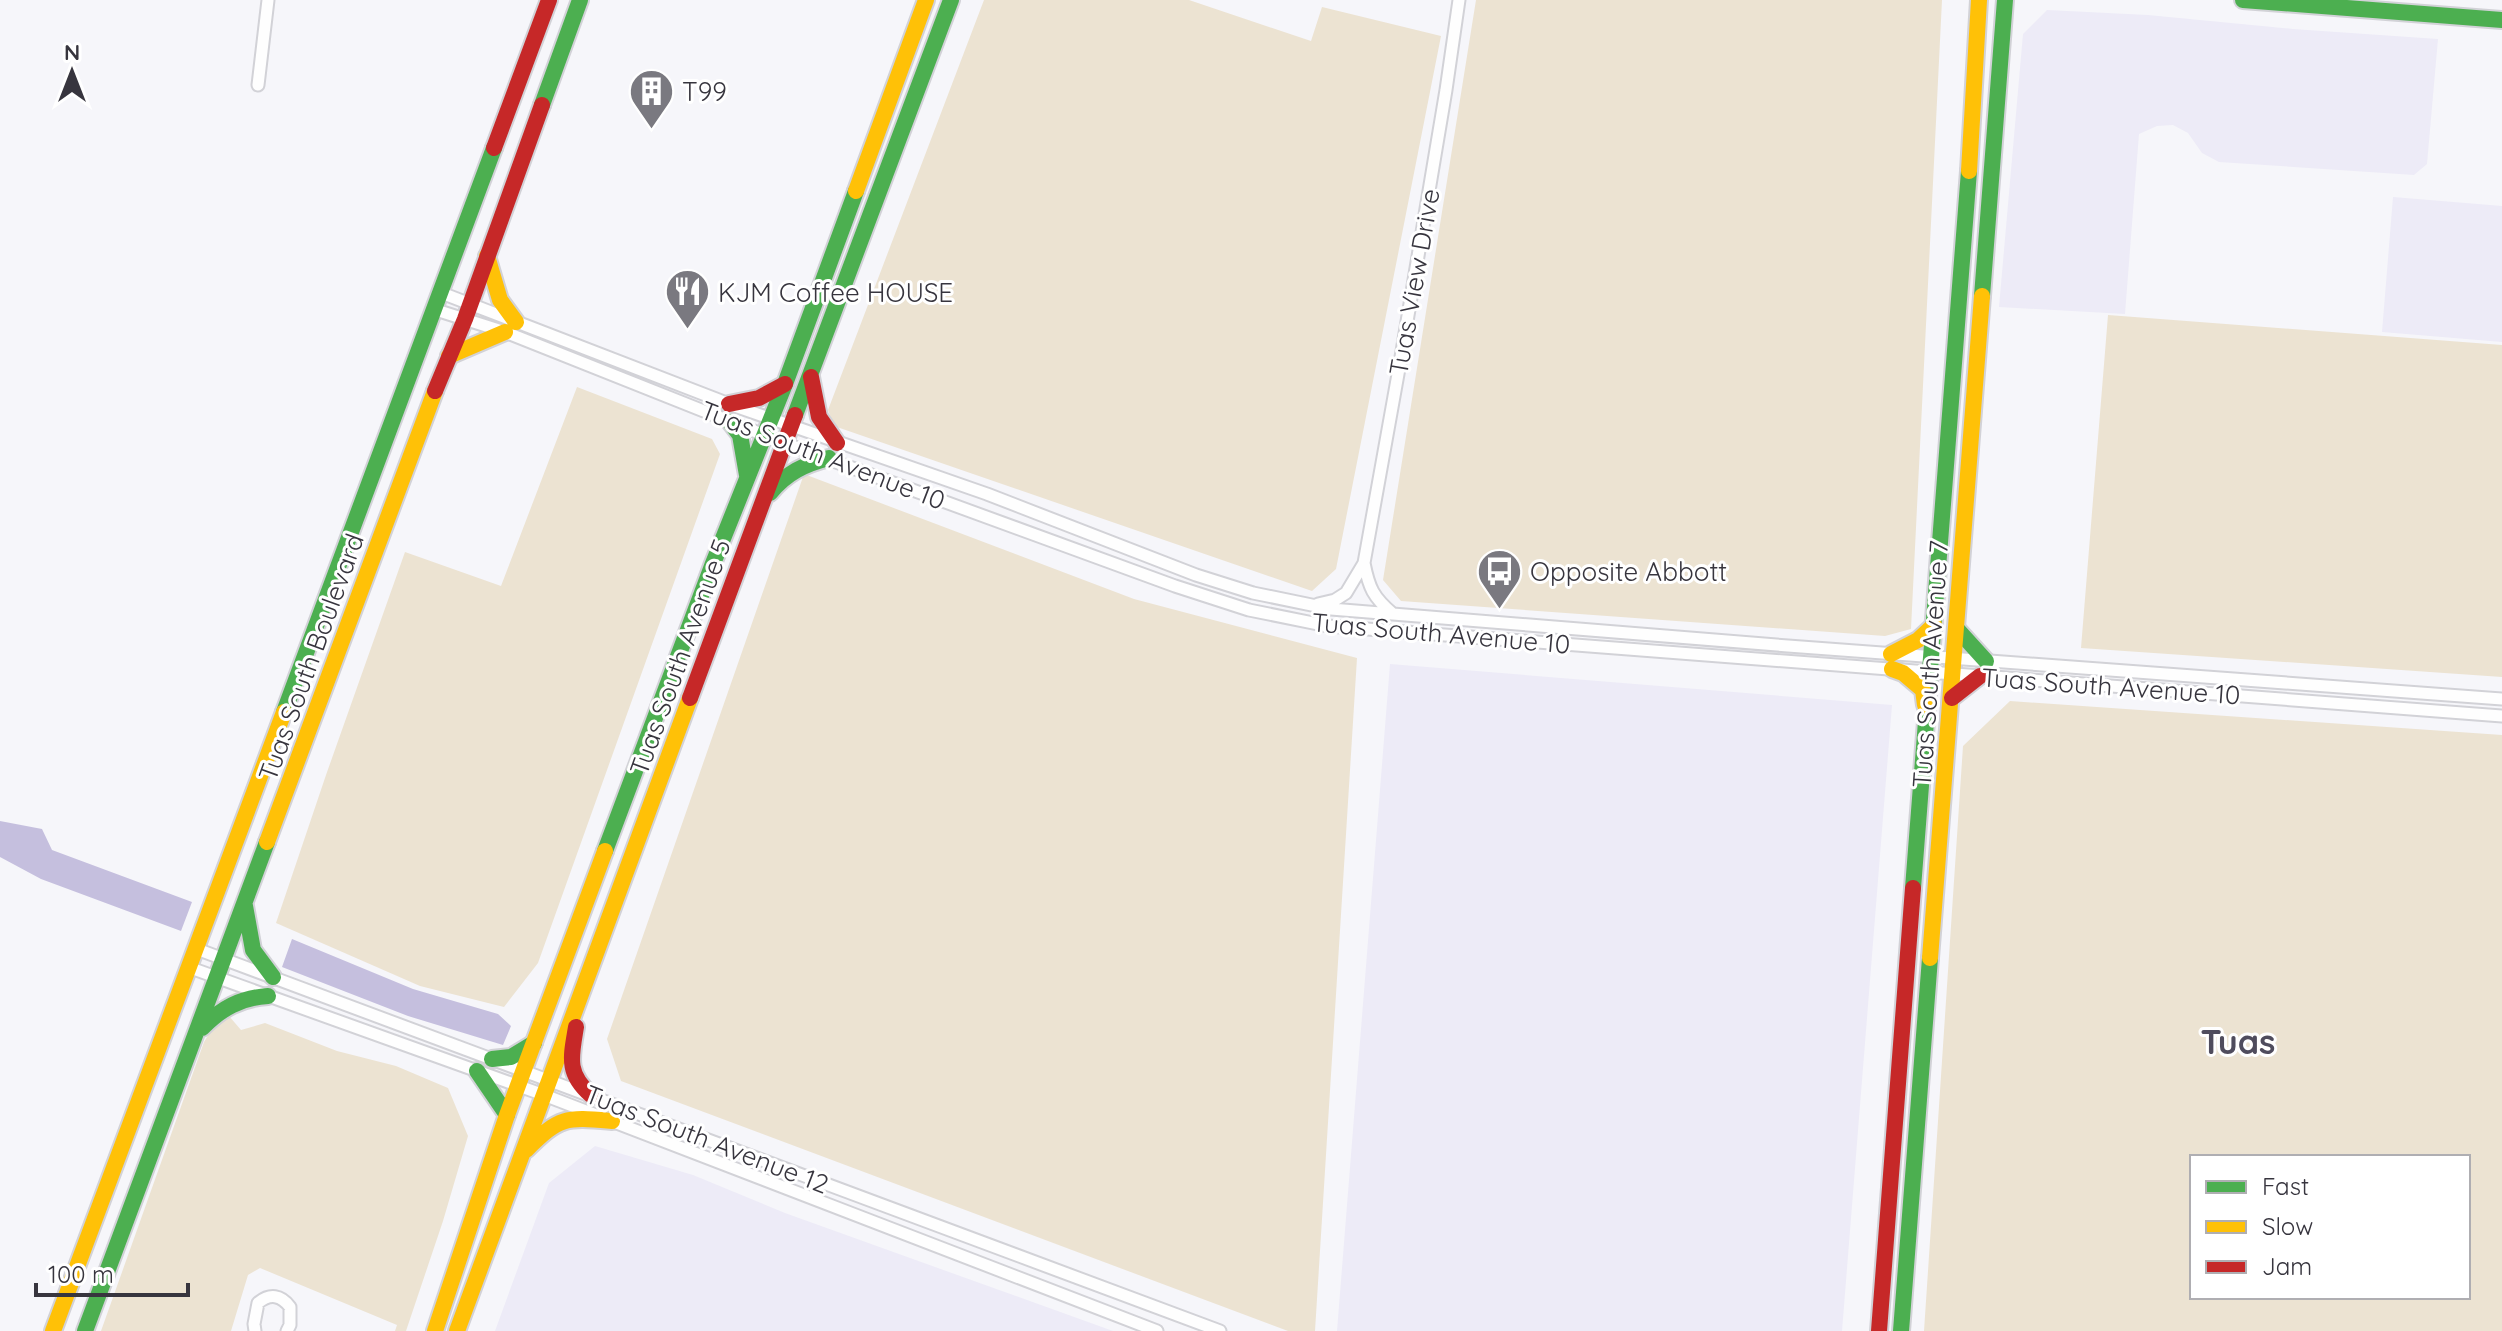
<svg xmlns="http://www.w3.org/2000/svg" width="2502" height="1331" font-family="Quicksand,sans-serif">
<style>
.built{fill:#edebf7}
.green{fill:#ece3d2;fill-rule:evenodd}
.water{fill:#c5bfde}
.lines{fill:none;stroke-linecap:round;stroke-linejoin:round}
.street-casing{stroke:#d2d2d7;stroke-width:15}
.fast-casing{stroke:#d2d2d7;stroke-width:20}
.slow-casing{stroke:#d2d2d7;stroke-width:20}
.jam-casing{stroke:#d2d2d7;stroke-width:20}
.street{stroke:#fefefe;stroke-width:11}
.fast{stroke:#4caf50;stroke-width:16}
.slow{stroke:#ffc107;stroke-width:16}
.jam{stroke:#c62828;stroke-width:16}
.labels{text-anchor:middle;dominant-baseline:central;stroke-width:6;stroke-linejoin:round;paint-order:stroke}
.poi-label{font-size:26px;fill:#37353e;stroke:#fff;text-anchor:start}
.street-label{font-size:26px;fill:#37353e;stroke:#fff}
.district-label{font-size:34px;font-weight:bold;fill:#4f4c5d;stroke:#fff}
</style>
<rect width="100%" height="100%" fill="#f6f6fa"/>
<path class="built" d="M2047 10 2148 15 2293 29 2438 39 2427 164 2414 175 2219 162 2202 153 2188 133 2173 125 2157 126 2139 134 2125 314 1999 307 2023 34Z
M2393 197 2502 206V342L2382 332Z
M1390 664 1892 705 1842 1331H1337Z
M595 1146 693 1175 785 1213 1113 1331H495L549 1183Z"/>
<path class="green" d="M984 0H1189L1311 41 1322 7 1441 36 1336 569 1312 591 834 426 828 410Z
M1476 0H1942L1911 629 1885 636 1401 601 1383 580Z
M2108 315 2502 345V677L2081 648Z
M577 387 712 439 720 454 538 963 504 1007 420 986 276 923 326 775 405 552 501 586Z
M804 474 1134 599 1357 658 1315 1331H1288L621 1081 607 1039Z
M2010 701 2502 735V1331H1924L1963 746ZM2192 1157H2468V1297H2192Z
M229 1016 241 1030 265 1023 337 1051 396 1066 448 1088 468 1136 443 1221 406 1331H395L397 1325 260 1268 248 1275 231 1331H101L204 1042 213 1027Z"/>
<path class="water" d="M0 821 42 829 52 850 192 902 181 931 41 879 0 857Z
M292 939 413 989 498 1014 511 1026 503 1045 408 1016 282 967Z"/>
<g class="lines">
<defs>
<path id="street" d="M258 85 268 0
M439 292 729 404 987 494 1196 575 1253 593 1331 609 1788 646 2502 699
M433 309 505 332 784 443 1175 586 1249 610 1328 626 2502 716
M1364 563C1369 588 1373 597 1393 614
M1318 604 1335 600 1346 593 1364 563 1400 363 1446 90 1459 0
M194 948 1220 1331
M188 967 544 1095 1157 1331
M255 1331 254 1324 258 1303C270 1293 281 1295 290 1307V1325L287 1331"/>
<path id="fast" d="M2243 0 2502 20
M542 105 580 0
M1982 296 2005 0
M795 415 951 0
M730 422 740 435 747 475
M770 493C786 473 805 464 829 458
M1957 629 1986 661
M284 712 494 148
M605 851 712 566 785 384 856 191
M1913 888 1969 171
M245 906 253 950 273 977
M202 1028C222 1008 240 998 268 996
M492 1059 511 1057 534 1043
M477 1071 507 1115
M85 1331 267 842
M1901 1331 1930 958"/>
<path id="slow" d="M1969 171 1979 0
M856 191 926 0
M487 256 500 300 516 322
M449 356 505 332
M1891 654 1918 640 1934 625
M1892 669 1903 673 1923 690 1925 705
M267 842 435 391
M1930 958 1982 296
M526 1150C560 1116 566 1117 612 1121
M53 1331 284 712
M435 1331 507 1115 605 851
M457 1331 690 698"/>
<path id="jam" d="M494 148 549 0
M811 377 819 417 837 443
M435 391 465 319 542 105
M729 404 759 398 785 384
M690 698 795 415
M1952 698 1980 676
M576 1027C571 1057 566 1073 591 1095
M1879 1331 1913 888"/>
</defs>
<use href="#street" class="street-casing"/>
<use href="#fast" class="fast-casing"/>
<use href="#slow" class="slow-casing"/>
<use href="#jam" class="jam-casing"/>
<use href="#street" class="street"/>
<use href="#fast" class="fast"/>
<use href="#slow" class="slow"/>
<use href="#jam" class="jam"/>
</g>
<defs>
<symbol id="building-pin" viewBox="-11 -11 22 30"><path d="M0 17L-7.5 6A9.5 9.5 0 1 1 7.5 6Z" fill="#7a7980" stroke="#fff"/><path d="M-4-6H4V6H1V3H-1V6H-4ZM-2.5-4.3h1.7v1.8h-1.7ZM.8-4.3h1.7v1.8H.8ZM-2.5-1h1.7V.8h-1.7ZM.8-1h1.7V.8H.8Z" fill="#fff"/></symbol>
<symbol id="restaurant-pin" viewBox="-11 -11 22 30"><path d="M0 17L-7.5 6A9.5 9.5 0 1 1 7.5 6Z" fill="#7a7980" stroke="#fff"/><path d="M-5-6h1v4h1v-4h1v4h1v-4h1v5L-1.5 .5V6h-2V.5L-5-1ZM5-6V6H3V1.5H1.5Q1.5-4 5-6Z" fill="#fff"/></symbol>
<symbol id="bus-pin" viewBox="-11 -11 22 30"><path d="M0 17L-7.5 6A9.5 9.5 0 1 1 7.5 6Z" fill="#7a7980" stroke="#fff"/><path d="M-5-6H5V4H4V6H2V4H-2V6H-4V4H-5ZM-3.5-4V0h7V-4ZM-3.5 1.2v1.5H-2V1.2ZM2 1.2v1.5H3.5V1.2Z" fill="#fff"/></symbol>
</defs>
<g fill-rule="evenodd">
<use href="#building-pin" x="626" y="66" width="51" height="69"/>
<use href="#restaurant-pin" x="662" y="266" width="51" height="69"/>
<use href="#bus-pin" x="1474" y="546" width="51" height="69"/>
</g>
<g class="labels">
<g class="poi-label">
<text x="682" y="91">T99</text>
<text x="718" y="292">KJM Coffee HOUSE</text>
<text x="1530" y="571">Opposite Abbott</text>
</g>
<g class="street-label">
<text transform="translate(1414 282) rotate(-80)">Tuas View Drive</text>
<text transform="translate(823 455) rotate(21)">Tuas South Avenue 10</text>
<text transform="translate(1441 633) rotate(5)">Tuas South Avenue 10</text>
<text transform="translate(311 657) rotate(-70)">Tuas South Boulevard</text>
<text transform="translate(680 657) rotate(-70)">Tuas South Avenue 5</text>
<text transform="translate(1930 664) rotate(-86)">Tuas South Avenue 7</text>
<text transform="translate(2111 686) rotate(4)">Tuas South Avenue 10</text>
<text transform="translate(707 1139) rotate(21)">Tuas South Avenue 12</text>
</g>
<g class="district-label">
<text x="2238" y="1041">Tuas</text>
</g>
</g>
<rect x="2190" y="1155" width="280" height="144" fill="#ffffff" stroke="#afaeb2" stroke-width="2"/>
<rect x="2206" y="1181" width="40" height="12" fill="#4caf50" stroke="#afaeb2" stroke-width="2"/>
<text x="2262" y="1195" font-size="24" fill="#37353e">Fast</text>
<rect x="2206" y="1221" width="40" height="12" fill="#ffc107" stroke="#afaeb2" stroke-width="2"/>
<text x="2262" y="1235" font-size="24" fill="#37353e">Slow</text>
<rect x="2206" y="1261" width="40" height="12" fill="#c62828" stroke="#afaeb2" stroke-width="2"/>
<text x="2262" y="1275" font-size="24" fill="#37353e">Jam</text>
<g transform="translate(72 72)" stroke="#ffffff" stroke-width="6" paint-order="stroke">
<path d="M0-6L14 30L0 20L-14 30Z" fill="#37353e"/>
<text y="-12" font-size="22" font-weight="bold" text-anchor="middle" fill="#37353e">N</text>
</g>
<path d="M36 1283v12h152v-12" fill="none" stroke="#37353e" stroke-width="4"/>
<text x="48" y="1283" font-size="24" fill="#37353e" stroke="#ffffff" stroke-width="6" paint-order="stroke">100 m</text>
</svg>
